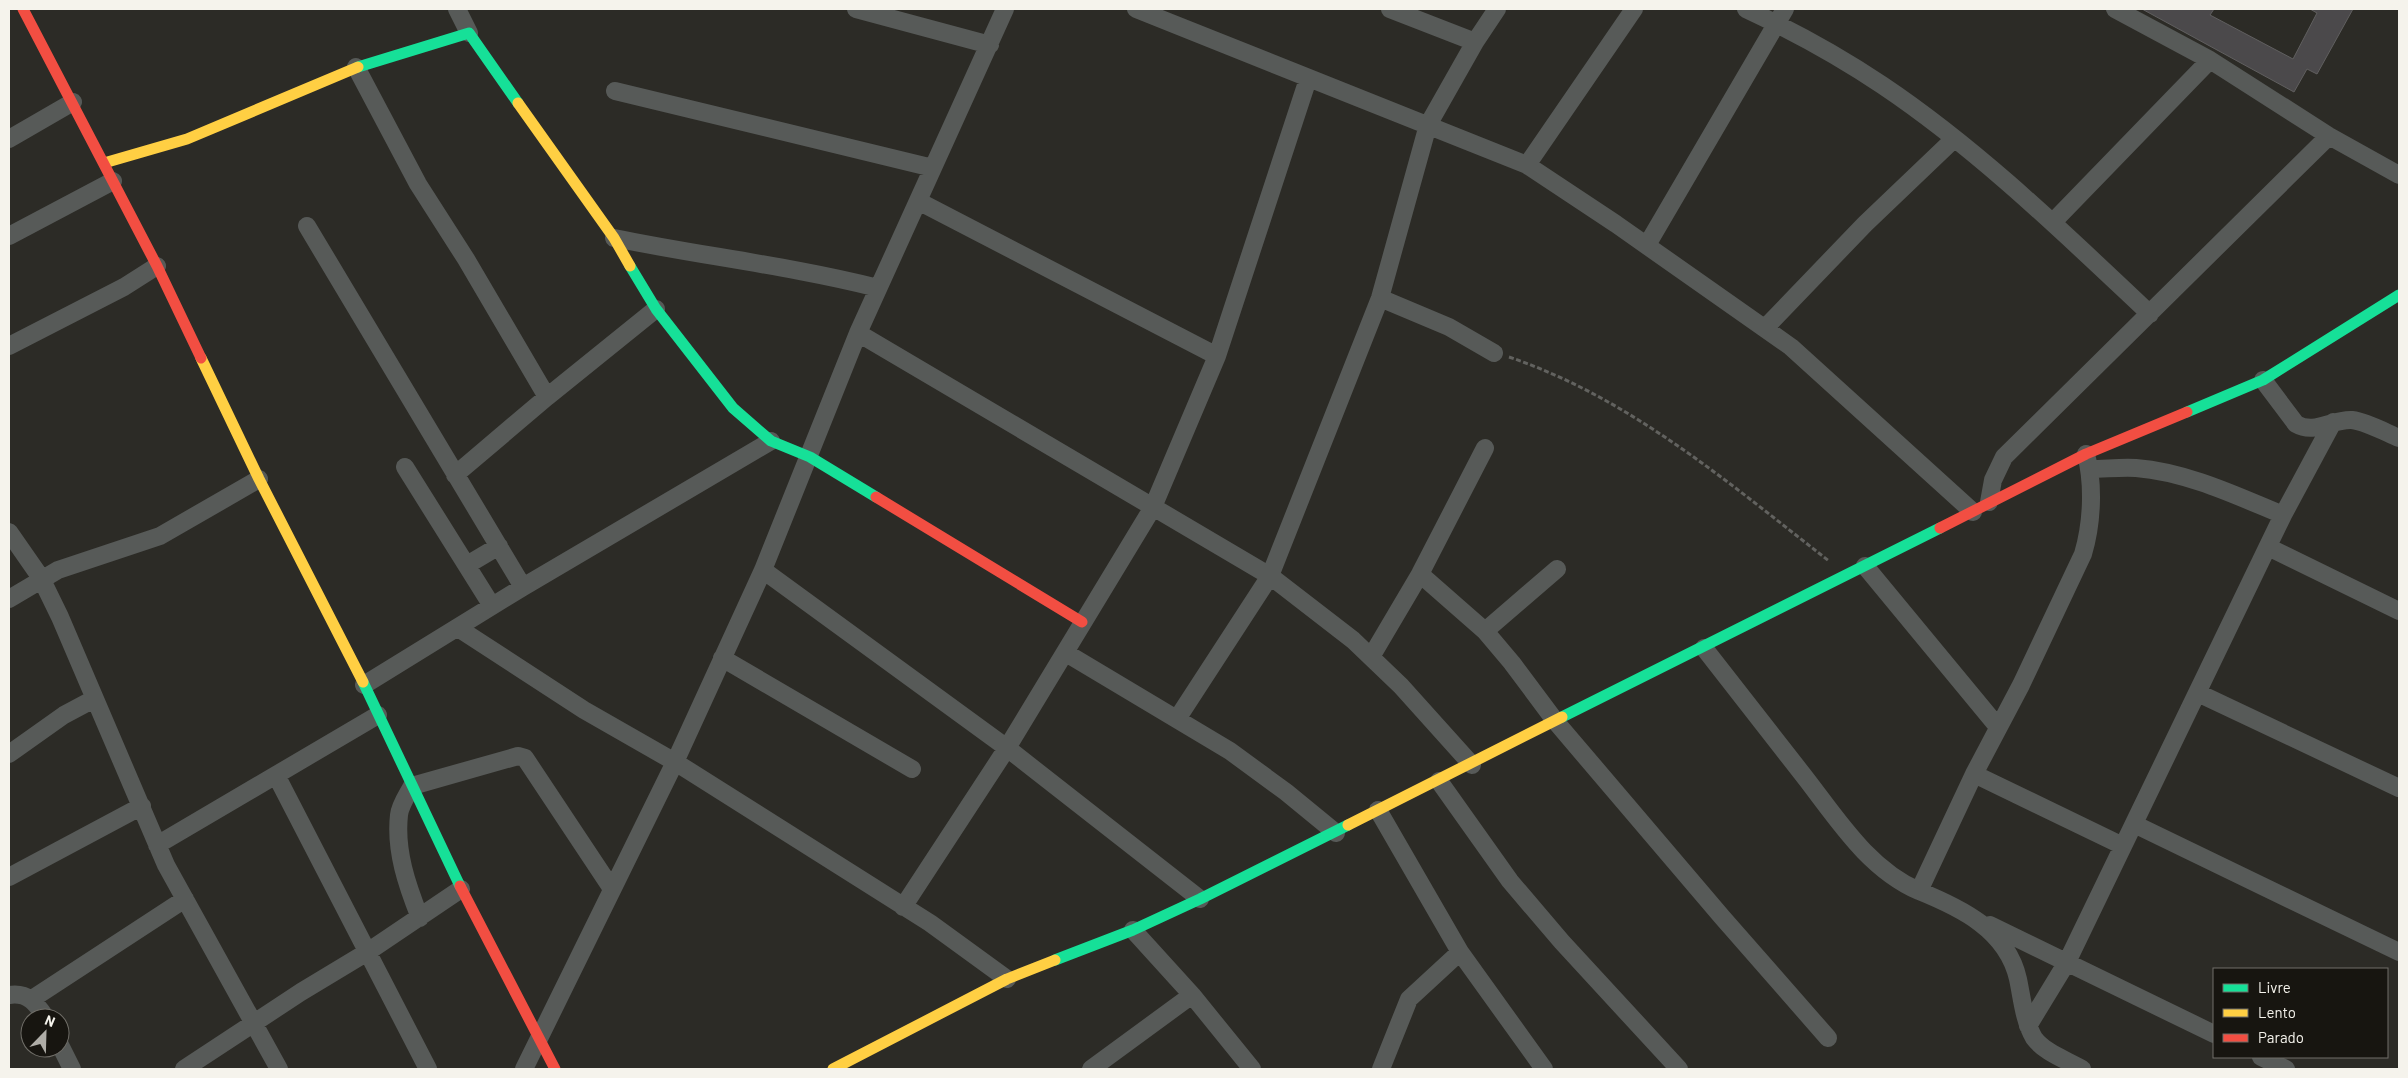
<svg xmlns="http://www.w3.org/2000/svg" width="2408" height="1078" font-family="Barlow,sans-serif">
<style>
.building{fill:#4b494b;stroke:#605f5f}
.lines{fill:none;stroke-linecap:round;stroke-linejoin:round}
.path{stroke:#62625f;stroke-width:3;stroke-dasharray:5 2.5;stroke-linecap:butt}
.street{stroke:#575a58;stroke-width:18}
.fast{stroke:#16e098;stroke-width:11}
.slow{stroke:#ffcf43;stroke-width:11}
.jam{stroke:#f24e42;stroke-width:11}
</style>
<rect width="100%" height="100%" fill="#2c2b26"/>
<path class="building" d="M2142 9H2214L2210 15 2293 59 2317 13 2310 9H2353L2317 74 2307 69 2294 92Z"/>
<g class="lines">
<path class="path" d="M1509 357C1630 398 1730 484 1829 561"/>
<path class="street" d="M457 9 469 33
M856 9 990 45
M1136 9 1527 165 1616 224 1791 347 1973 512
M1390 9 1475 42
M1746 9C1793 31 1839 56 1882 85 1979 150 2065 234 2150 314
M2115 9 2210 60 2329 136 2399 175
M356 67 418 184 466 259 547 397
M615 91 933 168
M9 139 73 102
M1527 165 1634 9
M918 201 1217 356
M2053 222 2210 60
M307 226 523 587
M9 236 113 181
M614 238C702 256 791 266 878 288
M1647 245 1785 9
M1380 298 1449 327 1494 353
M1765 328 1865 224 1954 139
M858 333 1270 576 1353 640 1401 686 1472 765
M9 346 124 287 157 266
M2263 380 2296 424C2315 435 2331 419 2352 420 2367 422 2385 432 2399 438
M405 467 492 606
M2090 469C2105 469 2121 467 2136 468 2187 472 2237 496 2283 515
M455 475 547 397 656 309
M1989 502 1993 480 2004 457 2329 136
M9 532 41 578 60 617 166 865 279 1069
M2268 547 2399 611
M467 565 499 546
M1865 566 1998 727
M763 570 1007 748 1200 899
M1420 574 1485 631 1512 663 1556 722 1722 917 1828 1038
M9 599 58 570 160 536 259 479
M458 628 584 710 675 762 930 923 1007 979
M1485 631 1557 569
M1704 648C1736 689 1768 730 1800 771 1835 815 1866 868 1919 891
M1066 653 1230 751 1286 792 1336 833
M1371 657 1420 574 1485 448
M722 658 912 769
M364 685 523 587 771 441
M2198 693 2399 788
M1177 719 1270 576 1380 298 1428 125 1475 42 1497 9
M9 754 64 715 94 699
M1974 774 2123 846
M276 775 428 1069
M1439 781 1510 881 1562 942 1679 1069
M1378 810 1460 952 1544 1069
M2134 824 2399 952
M157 845 378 715
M9 877 142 806
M903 907 1007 748 1153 507 1217 356 1308 79
M420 918C407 885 395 851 399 815 400 805 408 794 412 786L518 756 525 758 612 889
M1990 925 2214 1034
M1133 930 1192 995 1252 1069
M9 995C28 992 36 1003 46 1018
M32 999 185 899
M2028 1026 2067 962 2283 515 2333 422
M60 1045 72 1069
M2261 1057 2286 1069
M184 1069 301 992 369 951 461 889
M524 1069 675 762 763 570 858 333 1005 9
M1091 1069 1192 995
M1381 1069 1409 999 1460 952
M2082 1069C2067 1060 2045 1053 2034 1038 2024 1021 2022 998 2018 979 2007 930 1961 908 1919 891L1974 774 2021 685 2083 554C2092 524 2094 485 2086 454"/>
<path class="fast" d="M358 67 469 33 518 103
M630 266 656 309 733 408 771 441 810 457 876 497
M2187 412 2263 380 2399 295
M363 682 460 886
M1562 717 1940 528
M1055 960 1133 930 1200 899 1348 825"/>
<path class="slow" d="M518 103 614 238 630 266
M104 163 187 139 358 67
M201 358 259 479 363 682
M1348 825 1562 717
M833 1069 1007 979 1055 960"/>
<path class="jam" d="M23 9 157 266 201 358
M876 497 1082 622
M1940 528 2086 454 2187 412
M460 886 555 1069"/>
</g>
<rect width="2408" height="1078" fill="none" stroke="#f5f3ec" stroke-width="20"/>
<rect x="2213" y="968" width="175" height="90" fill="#171510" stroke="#706e68"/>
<rect x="2223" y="984" width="25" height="8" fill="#16e098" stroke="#706e68"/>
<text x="2258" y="993" font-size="15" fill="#f5f3ec">Livre</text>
<rect x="2223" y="1009" width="25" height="8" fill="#ffcf43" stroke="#706e68"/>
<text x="2258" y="1018" font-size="15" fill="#f5f3ec">Lento</text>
<rect x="2223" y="1034" width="25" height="8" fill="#f24e42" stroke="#706e68"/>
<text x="2258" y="1043" font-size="15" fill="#f5f3ec">Parado</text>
<g transform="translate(45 1033) rotate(23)"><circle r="24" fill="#171510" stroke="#706e68"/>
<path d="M0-4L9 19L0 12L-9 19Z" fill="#afada7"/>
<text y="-8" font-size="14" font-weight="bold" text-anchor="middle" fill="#f5f3ec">N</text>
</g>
</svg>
